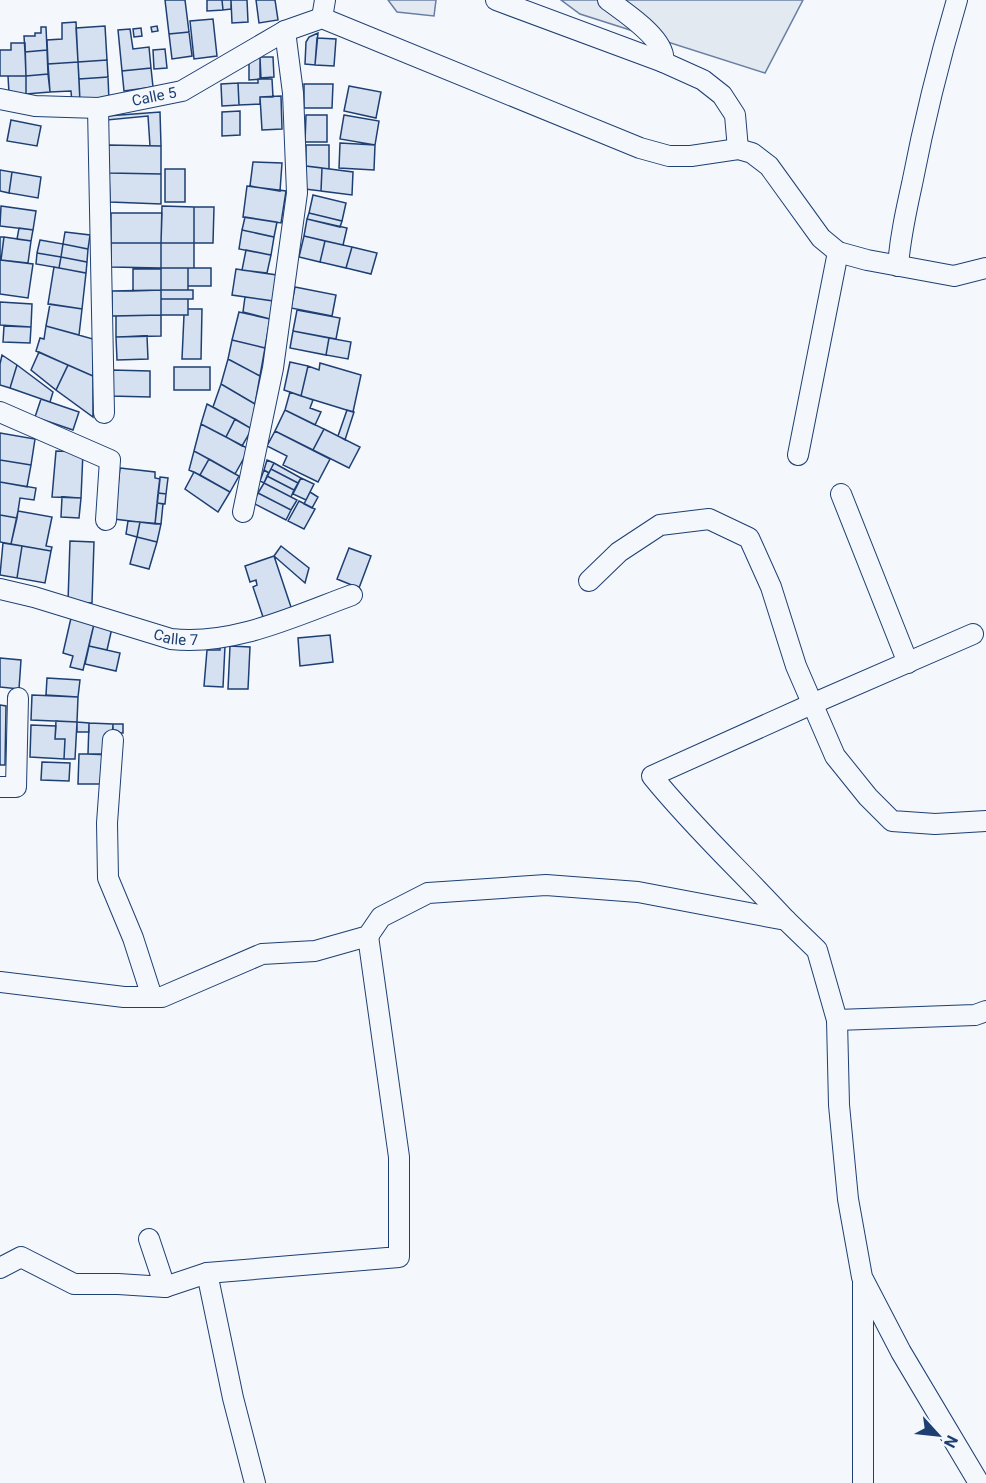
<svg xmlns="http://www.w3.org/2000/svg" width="986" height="1483" font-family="Roboto,sans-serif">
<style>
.green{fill:#e3e9f0;stroke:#687fa3;stroke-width:1.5}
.building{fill:#d5e0f0;stroke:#1d3f73;stroke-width:1.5}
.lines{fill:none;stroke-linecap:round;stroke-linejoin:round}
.minor-casing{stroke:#1d3f73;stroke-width:22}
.minor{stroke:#f4f7fb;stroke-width:20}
.labels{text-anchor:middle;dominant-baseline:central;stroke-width:4.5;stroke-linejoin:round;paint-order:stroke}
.street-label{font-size:15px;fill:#1d3f73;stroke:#f4f7fb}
</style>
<rect width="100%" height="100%" fill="#f4f7fb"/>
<path class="green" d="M388 0H436L434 16 397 12Z
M561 0H803L765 73 580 14Z"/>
<path class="building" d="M165 0H185L189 32 169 34Z
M207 0H222L223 10 207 11Z
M222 0H231V9L223 10Z
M231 0H247L248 22 232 23Z
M256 0H275L278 20 259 23Z
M213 19 217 56 194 59 190 21Z
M76 22 78 62 48 64 47 40 62 39V23Z
M105 26 107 60 78 62 76 28Z
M157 26 158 31 152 32 151 27Z
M41 27H46L47 50 25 52 24 36H35V33H41Z
M141 28 142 36 134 37 133 29Z
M130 29 133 49 149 47 151 68 122 71 118 30Z
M189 32 192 56 172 59 169 34Z
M318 33 315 65 305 64 306 42 309 37Z
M317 38 336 39 334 66 315 65Z
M11 43H25L26 76H0V50H11Z
M165 49 167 68 154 69 153 50Z
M47 50 48 74 26 76 25 52Z
M260 57H273L274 77 260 78Z
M260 57 261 79 249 80V58Z
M107 60 108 77 79 79 78 62Z
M78 62 80 102 72 103 71 91 50 92 48 64Z
M151 68 153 87 124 91 122 71Z
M48 74 50 92 26 94V76Z
M8 76H26V94L9 93Z
M108 77 109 101 80 102 79 79Z
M258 79H272L273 97H260V104L239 105 238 83H258Z
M238 83 239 105 222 106 221 84Z
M304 84H333L332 108H304Z
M349 86 381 92 376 118 344 111Z
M281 96 282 129 262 130 260 97Z
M240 111V135L222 136V112Z
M160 112 161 146H150L148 116 107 120V116Z
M306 115H327V142H305Z
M344 115 379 121 375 145 340 139Z
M11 120 41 126 37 146 7 141Z
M340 143 375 145 374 170 339 168Z
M108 145 161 146V174L109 173Z
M306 145H329V169L306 166Z
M253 162 282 163 280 191 250 186Z
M306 166 322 168 321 191 305 189Z
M322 168 353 172 352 195 321 191Z
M165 169H185V202H165Z
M0 170 12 172 9 193 0 191Z
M12 172 41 177 38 198 9 193Z
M109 173 161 174V204L110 202Z
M247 186 286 191 281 223 243 217Z
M313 195 346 203 342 221 309 213Z
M1 206 36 211 33 230 0 226Z
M162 206 194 207V243H161Z
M194 207H214L213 243H194Z
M111 213H162L161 243H111Z
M309 213 342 221 340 227 307 219Z
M245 217 277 222 274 237 242 230Z
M307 219 347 228 343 245 304 236Z
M19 228 33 230 31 241 17 239Z
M242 230 274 237 271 255 239 249Z
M65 232 90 235 88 249 63 244Z
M304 236 325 241 320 262 299 257Z
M0 237H4L1 260H0Z
M4 237 31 241 28 263 1 260Z
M40 240 63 244 61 257 37 253Z
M325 241 352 247 346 268 320 262Z
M111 243H161V268L111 267Z
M161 243H194V268H161Z
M63 244 88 249 87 262 61 257Z
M352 247 377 253 371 274 346 268Z
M246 250 271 255 267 273 242 270Z
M37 253 61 257 59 268 36 264Z
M61 257 87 262 86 273 59 268Z
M0 260 33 264 28 298 0 294Z
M54 267 86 273 82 309 48 304Z
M161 268H188V290H161Z
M188 268H211V286H188Z
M133 269H161V290L133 291Z
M236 269 277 275 273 301 232 295Z
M295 287 336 295 332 316 291 308Z
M161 290H193V299H161Z
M161 290V315L112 316V291Z
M245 297 273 301 270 319 243 312Z
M161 299H188V315H161Z
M0 302 32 304 31 327 0 325Z
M50 304 82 309 79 335 46 326Z
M188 309H202L201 359H182L184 315H188Z
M297 310 340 318 336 339 293 331Z
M239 312 270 319 265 348 232 340Z
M161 315V336L116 337V316Z
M4 326 31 327 30 343 3 342Z
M46 326 93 339V376L36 351 40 338 44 339Z
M293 331 329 338 326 355 290 348Z
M147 336 148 359 117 360 116 337Z
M329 338 351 342 348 359 326 355Z
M232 340 265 348 260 376 228 359Z
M39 352 68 365 56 390 31 370Z
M2 355 17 365 10 388 0 385V364Z
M228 359 260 376 255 404 221 384Z
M290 362 308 366 301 396 284 390Z
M320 363 361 375 353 412 301 396 308 366 319 370Z
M17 365 53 392 50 402 10 388Z
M68 365 93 376V417L56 390Z
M174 367H210V390H174Z
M111 370 150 371V397L110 396Z
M221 384 255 404 252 429 213 407Z
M290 392 313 400 310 408 321 412 315 425 285 410Z
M41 399 79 412 73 430 35 417Z
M207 404 235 419 226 437 201 424Z
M285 410 324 429 313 450 275 431Z
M347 410 354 412 345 440 338 436Z
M235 419 252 429 242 446 226 437Z
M201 424 249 449 235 474 194 451Z
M324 429 360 447 349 468 313 450Z
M275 431 330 459 318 482 283 465 287 456 267 446Z
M0 433 35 439 31 465 0 460Z
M56 451 83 452 81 498 52 497Z
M194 451 209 459 200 475 189 470Z
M209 459 239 476 230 492 200 475Z
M0 460 31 465 27 487 0 482Z
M267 460 274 463 269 473 264 470Z
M274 463 301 478 298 483 271 469Z
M120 468 155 472V478L160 479 155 524 114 519Z
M271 469 298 483 294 490 267 476Z
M264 470 269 473 264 483 260 481Z
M194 472 230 492 218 512 185 489Z
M267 476 294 490 291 497 264 483Z
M160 477 168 478 166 494 158 493Z
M301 478 314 484 306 500 293 494Z
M0 482 36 488 34 500 20 498 17 518 0 515Z
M264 483 297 500 291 510 258 493Z
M310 492 318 497 312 508 304 504Z
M158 493 166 494 165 504 157 503Z
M258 493 291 510 286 520 253 503Z
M62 497 81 498 79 518 61 517Z
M299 501 315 509 304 529 288 521Z
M157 503 163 504 161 524H155Z
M18 511 52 517 46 546 52 547 51 551 11 544Z
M0 515 17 518 11 544 0 542Z
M128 521 140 522 137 537 126 534Z
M140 522 161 524 157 542 137 537Z
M137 537 157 542 149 569 130 564Z
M70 541 94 542 92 603 68 602Z
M3 543 22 546 17 578 0 575Z
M22 546 51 551 45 583 17 578Z
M281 546 309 568 305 583 274 556Z
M349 548 371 556 359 588 337 579Z
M274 556 292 610 264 620 253 587 257 585 256 580 250 582 245 566Z
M71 618 94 624 83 670 70 667 73 656 63 653Z
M94 624 112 628 107 650 89 646Z
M330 635 333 662 300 666 298 638Z
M89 646 120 653 116 671 85 664Z
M220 646H225L223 687 204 686 207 650H220Z
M230 646 250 647 248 689H228Z
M0 658 21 660 19 689 0 687Z
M47 678 80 680 78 697 46 695Z
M32 695 78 697 77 722 31 720Z
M0 705 6 706 5 765H0Z
M56 721 77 722 75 759H64L65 739H55Z
M77 722 89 723V732H77Z
M89 723 113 724 111 755 88 754Z
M113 724H123V733H113Z
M31 725 56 726 55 739H65L64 759 30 757Z
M79 754H108L107 784H78Z
M42 762 70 763 69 781 41 780Z"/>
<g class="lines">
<defs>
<g id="minor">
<path d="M496 0 663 62 703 80 722 95 735 115 738 149"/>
<path d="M608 0C624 12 668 40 663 62"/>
<path d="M322 18 325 0"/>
<path id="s1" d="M0 99 35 106 98 108 182 91 285 31 322 18 640 148 669 156H691L738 149 752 153 769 166 821 238 838 252 867 260 954 276 986 268"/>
<path d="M98 108 104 413"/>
<path d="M898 266C900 238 906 211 912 184 924 122 939 61 957 0"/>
<path d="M0 412 110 460 106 520"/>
<path d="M798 455 838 252"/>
<path d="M841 494 908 663"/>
<path d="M243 512 273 368 297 193 293 93 285 31"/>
<path d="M589 581 619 552 660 525 709 519 749 538 771 587 796 666 835 756 868 797 892 821 935 824 986 821"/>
<path id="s2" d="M0 589 34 597 171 639C233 646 295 616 352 595"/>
<path d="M113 740 107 823 108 878 133 938 152 997"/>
<path d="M0 787H16L18 698"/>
<path d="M786 920C742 872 693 827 652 776L812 704 973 634"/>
<path d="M0 982 124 997H162L262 954 315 951 368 936 381 917 428 893 546 885 638 892 786 920 817 950 837 1020 839 1105 848 1199 862 1277 901 1352 979 1483"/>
<path d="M837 1020 975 1015 986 1011"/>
<path d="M149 1239 165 1287"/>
<path d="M0 1268 21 1257 74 1284H118L165 1287 207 1273 399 1257V1157L368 936"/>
<path d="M207 1273 233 1398 255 1483"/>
<path d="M863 1282V1483"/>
</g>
</defs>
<use href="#minor" class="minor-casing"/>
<use href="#minor" class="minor"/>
</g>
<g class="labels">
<g class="street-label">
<text stroke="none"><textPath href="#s1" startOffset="156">Calle 5</textPath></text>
<text stroke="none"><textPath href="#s2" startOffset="183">Calle 7</textPath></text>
</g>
</g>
<g transform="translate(938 1435) rotate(117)" stroke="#f4f7fb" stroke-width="4.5" paint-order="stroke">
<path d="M0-4.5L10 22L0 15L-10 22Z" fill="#1d3f73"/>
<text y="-9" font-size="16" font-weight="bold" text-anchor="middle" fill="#1d3f73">N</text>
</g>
</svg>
